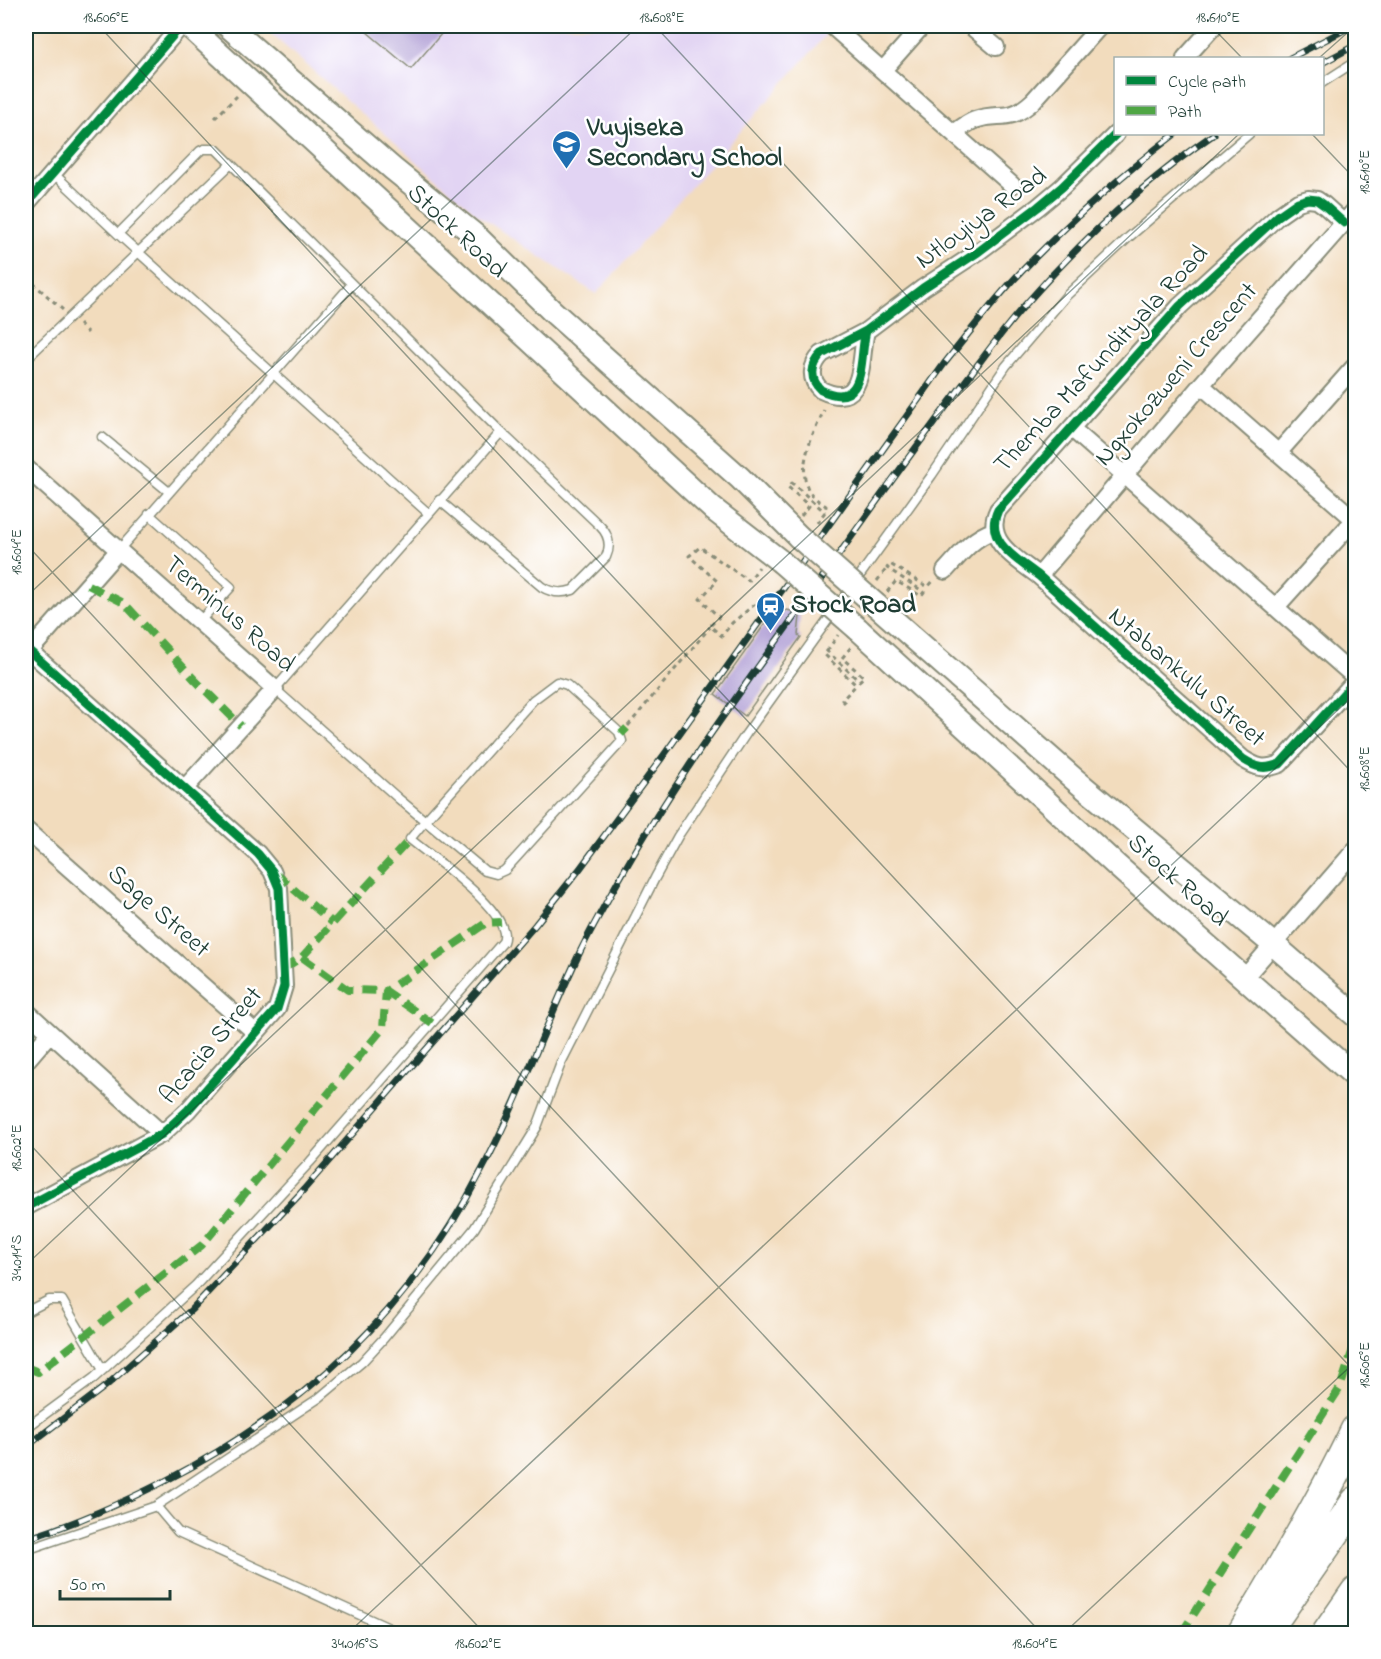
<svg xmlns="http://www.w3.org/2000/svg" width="1381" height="1659" font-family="'Indie Flower',sans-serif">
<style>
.built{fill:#e2d4f3}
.building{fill:#ac9ad3}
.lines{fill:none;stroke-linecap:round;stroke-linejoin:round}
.lane-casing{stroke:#888c78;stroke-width:11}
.street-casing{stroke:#888c78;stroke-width:20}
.secondary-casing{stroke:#888c78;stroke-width:26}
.highway-casing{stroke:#888c78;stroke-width:33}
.path{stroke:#888c78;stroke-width:3;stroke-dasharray:4.5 4.5;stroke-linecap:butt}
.lane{stroke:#fff;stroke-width:8}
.street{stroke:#fff;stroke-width:16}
.secondary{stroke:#fff;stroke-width:22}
.highway{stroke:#fff;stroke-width:30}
.rail-casing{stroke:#1f3d34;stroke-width:7}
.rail{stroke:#fff;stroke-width:4.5;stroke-dasharray:14;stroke-linecap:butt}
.secondary-bridge-casing{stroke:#888c78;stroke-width:26;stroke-linecap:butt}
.secondary-bridge{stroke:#fff;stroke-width:22}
.quiet{stroke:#4fa644;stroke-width:8;stroke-dasharray:15 8;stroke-linecap:butt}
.cycleway-casing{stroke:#fff;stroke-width:13}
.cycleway{stroke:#00873e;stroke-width:9}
.ticks{fill:none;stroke:#1f3d34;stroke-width:1.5;stroke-opacity:0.45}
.labels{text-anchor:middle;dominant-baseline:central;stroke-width:5;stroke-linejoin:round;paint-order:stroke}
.poi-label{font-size:26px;font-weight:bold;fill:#1f3d34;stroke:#fff;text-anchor:start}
.street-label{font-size:26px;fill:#1f3d34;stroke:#fff}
.neatline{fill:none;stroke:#1f3d34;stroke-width:2}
.ticks-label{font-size:15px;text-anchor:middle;fill:#1f3d34}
</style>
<rect width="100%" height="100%" fill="#fff"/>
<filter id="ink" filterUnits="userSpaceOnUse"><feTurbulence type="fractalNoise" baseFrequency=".0167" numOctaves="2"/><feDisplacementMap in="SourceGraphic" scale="12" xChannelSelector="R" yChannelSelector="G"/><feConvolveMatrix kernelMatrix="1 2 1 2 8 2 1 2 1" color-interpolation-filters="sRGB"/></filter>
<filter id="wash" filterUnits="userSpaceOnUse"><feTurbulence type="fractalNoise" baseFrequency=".008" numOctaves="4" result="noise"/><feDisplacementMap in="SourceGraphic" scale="24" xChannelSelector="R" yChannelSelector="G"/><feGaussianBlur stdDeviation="1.35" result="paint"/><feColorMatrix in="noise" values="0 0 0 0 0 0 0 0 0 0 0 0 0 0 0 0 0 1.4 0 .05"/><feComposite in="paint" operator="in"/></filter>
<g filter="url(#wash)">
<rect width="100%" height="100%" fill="#f2dcbd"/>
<path class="built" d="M262 26H815L826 35 596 294 479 216Z"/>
<g id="blocks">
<path class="building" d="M360 26H448L411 69Z
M787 610 795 612 800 616 798 635 801 637 745 716 715 694 772 614 775 616Z"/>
</g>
</g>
<g filter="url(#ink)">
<use href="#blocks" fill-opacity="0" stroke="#888c78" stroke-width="1.5"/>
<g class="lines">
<defs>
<path id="lane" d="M1322 83 1356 61
M53 173 118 234 428 513
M118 234 200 151 204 149H216L501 432 600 526C609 535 611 546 606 557L573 590C561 594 552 593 542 587L439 500
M26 359 231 164
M102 437 169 492
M149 514 231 587 199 622
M118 551 352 284
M26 1312 49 1300H62L103 1370
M26 1428 94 1378 196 1285 310 1162 503 942C515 914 431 857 410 839L425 821 533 700 557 682 567 685 619 732 622 741 505 870 496 874 485 871 399 799 275 689 501 432
M156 1506 178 1532 402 1634
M26 1550 156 1506 319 1398 362 1362 384 1338 474 1229 537 1127 561 1063 655 878 678 836 746 734 932 475 1006 366 1066 296 1129 237 1249 134"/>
<path id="street" d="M832 26 1012 185
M971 26 996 47
M1185 58 1214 26
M883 70 922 26
M954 133C961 128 967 123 975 120 1001 111 1008 124 1033 101L1100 26
M26 204 181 26
M1344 223 1324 205 1317 200 1308 199 1298 202 1278 216 1180 306 998 510C983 541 1017 559 1039 576L1243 759C1257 768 1264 770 1280 764L1356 680
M866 331C859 356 868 412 821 390 809 379 811 365 822 354L866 331 923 288 978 252 1038 207 1062 187 1116 134
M1201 385 1356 521
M1071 428 1356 678
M1278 453 1356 365
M26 468 275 689 185 788
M945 571C960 555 972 538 993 531
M1039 576 1201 385 1356 209
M1276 607 1356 518
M26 648 258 854 272 871 279 888 284 986 277 1009 188 1110 162 1134 26 1207
M26 655 118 551
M26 830 256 1033
M1244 978 1356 849
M26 1011 162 1134
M26 1061 50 1033"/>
<path id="secondary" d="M189 26 713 509 780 561
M228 26 393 169 476 236 552 311 740 478 799 537
M876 605 1074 779 1274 945 1356 1016
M858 629 1116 865 1356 1077"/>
<path id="highway" d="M1242 1634C1283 1567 1322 1501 1356 1430
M1264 1634 1356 1502
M1327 1634 1356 1592"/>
</defs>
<use href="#lane" class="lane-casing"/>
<use href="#street" class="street-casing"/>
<use href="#secondary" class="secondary-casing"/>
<use href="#highway" class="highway-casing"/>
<path class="path" d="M215 118 237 96
M26 277 63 310
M79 324 88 333
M801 516 809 506 788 487 792 483 825 512
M817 523 825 512 826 506C820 502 811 496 808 489 797 463 814 433 824 410
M877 581 887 568
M887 592 896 581 921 596 924 592 887 568 890 564 928 587 934 580
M755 604 732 623 722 636 710 626 719 617 700 599 717 581 689 556 700 547 749 581 759 567
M827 651 838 635
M845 703 842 700 856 685 824 654 827 651 859 681 864 677 842 658 852 646
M628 726 710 627"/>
<use href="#lane" class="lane"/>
<use href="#street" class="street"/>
<use href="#secondary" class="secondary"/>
<use href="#highway" class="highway"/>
<defs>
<path id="rail" d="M1290 58 1352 26
M1322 63 1356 45
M26 1447 107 1385 191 1310 299 1195 535 925 579 870 664 755 944 364C969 333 993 301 1021 272 1069 222 1120 176 1175 134
M26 1539C74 1524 120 1504 165 1481 308 1407 409 1312 483 1168 520 1098 546 1023 580 952 594 923 610 896 625 869 685 764 757 669 827 571 869 512 911 453 955 395 978 365 1000 333 1025 305 1081 241 1144 182 1214 134"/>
</defs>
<use href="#rail" class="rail-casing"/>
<use href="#rail" class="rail"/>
<defs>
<path id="secondary-bridge" d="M799 537 876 605
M780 561 858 629"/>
</defs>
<use href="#secondary-bridge" class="secondary-bridge-casing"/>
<use href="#secondary-bridge" class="secondary-bridge"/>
<path class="quiet" d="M88 585 124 603 195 680 241 726
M621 734 627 728
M276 874 333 923
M302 957 348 990 386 991 432 1023
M283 969 302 957 410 839
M26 1367 38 1372 202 1245 383 1028 386 991 486 923 501 922
M1181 1634 1340 1388 1356 1340"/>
<defs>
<path id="cycleway" d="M26 204 181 26
M1344 223 1324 205 1317 200 1308 199 1298 202 1278 216 1180 306 998 510C983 541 1017 559 1039 576L1243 759C1257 768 1264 770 1280 764L1356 680
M866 331C859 356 868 412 821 390 809 379 811 365 822 354L866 331 923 288 978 252 1038 207 1062 187 1116 134
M26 648 258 854 272 871 279 888 284 986 277 1009 188 1110 162 1134 26 1207"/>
</defs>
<use href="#cycleway" class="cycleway-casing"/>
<use href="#cycleway" class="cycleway"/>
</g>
</g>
<path class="ticks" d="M99 26 1356 1373M655 26 1356 777M1211 26 1242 58M1319 58 1355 26M1312 134 1356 180M26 544 1042 1634M26 597 638 26M26 1140 485 1634M26 1265 1239 134M347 1634 1356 693M1063 1634 1356 1361"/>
<defs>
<symbol id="school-pin" viewBox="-11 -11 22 30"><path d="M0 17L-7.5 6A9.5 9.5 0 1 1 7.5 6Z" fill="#1f6fb2" stroke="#fff"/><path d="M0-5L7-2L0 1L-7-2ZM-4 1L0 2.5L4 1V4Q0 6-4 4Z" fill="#fff"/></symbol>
<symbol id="station-pin" viewBox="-11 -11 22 30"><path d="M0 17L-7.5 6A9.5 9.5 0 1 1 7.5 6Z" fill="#1f6fb2" stroke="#fff"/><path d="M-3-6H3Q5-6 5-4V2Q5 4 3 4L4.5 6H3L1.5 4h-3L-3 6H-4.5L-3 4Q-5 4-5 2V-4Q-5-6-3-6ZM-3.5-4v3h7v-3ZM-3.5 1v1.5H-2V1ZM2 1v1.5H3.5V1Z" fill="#fff"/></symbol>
</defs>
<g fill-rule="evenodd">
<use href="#school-pin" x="550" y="128" width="33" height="45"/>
<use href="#station-pin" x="754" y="590" width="33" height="45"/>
</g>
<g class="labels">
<g class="poi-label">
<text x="587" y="129">Vuyiseka<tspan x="587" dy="30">Secondary School</tspan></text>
<text x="791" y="606">Stock Road</text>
</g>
<g class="street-label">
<text transform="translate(982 219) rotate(-36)">Ntloyiya Road</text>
<text transform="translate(456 232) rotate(43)">Stock Road</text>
<text transform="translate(1102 360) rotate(-47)">Themba Mafundityala Road</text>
<text transform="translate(1177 375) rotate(-49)">Ngxokozweni Crescent</text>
<text transform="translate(229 615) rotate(41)">Terminus Road</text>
<text transform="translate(1186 678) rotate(41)">Ntabankulu Street</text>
<text transform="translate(1177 881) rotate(42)">Stock Road</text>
<text transform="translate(158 912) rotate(41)">Sage Street</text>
<text transform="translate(212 1046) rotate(-50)">Acacia Street</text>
</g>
</g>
<rect width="1381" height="1659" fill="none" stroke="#fff" stroke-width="66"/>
<rect x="1114" y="57" width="210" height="78" fill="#ffffff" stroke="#a5b1ae" stroke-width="1.5"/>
<rect x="1126" y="76" width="30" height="9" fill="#00873e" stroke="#a5b1ae" stroke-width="1.5"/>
<text x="1168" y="87" font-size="18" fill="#1f3d34">Cycle path</text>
<rect x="1126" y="106" width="30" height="9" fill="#4fa644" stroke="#a5b1ae" stroke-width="1.5"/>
<text x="1168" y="117" font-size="18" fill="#1f3d34">Path</text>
<path d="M60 1590v9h110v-9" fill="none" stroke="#1f3d34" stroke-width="3"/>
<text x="69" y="1590" font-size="18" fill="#1f3d34" stroke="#ffffff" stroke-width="4.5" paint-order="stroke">50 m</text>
<rect x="33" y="33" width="1315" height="1593" class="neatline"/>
<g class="ticks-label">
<text x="106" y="22">18.606°E</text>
<text x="662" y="22">18.608°E</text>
<text x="1218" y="22">18.610°E</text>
<text transform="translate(1364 172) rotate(-90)" y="5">18.610°E</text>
<text transform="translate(16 552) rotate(-90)" y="5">18.604°E</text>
<text transform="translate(1364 769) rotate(-90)" y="5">18.608°E</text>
<text transform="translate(16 1148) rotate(-90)" y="5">18.602°E</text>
<text transform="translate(16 1258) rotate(-90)" y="5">34.014°S</text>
<text transform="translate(1364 1365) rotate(-90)" y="5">18.606°E</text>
<text x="355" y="1648">34.016°S</text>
<text x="478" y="1648">18.602°E</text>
<text x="1035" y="1648">18.604°E</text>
</g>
</svg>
